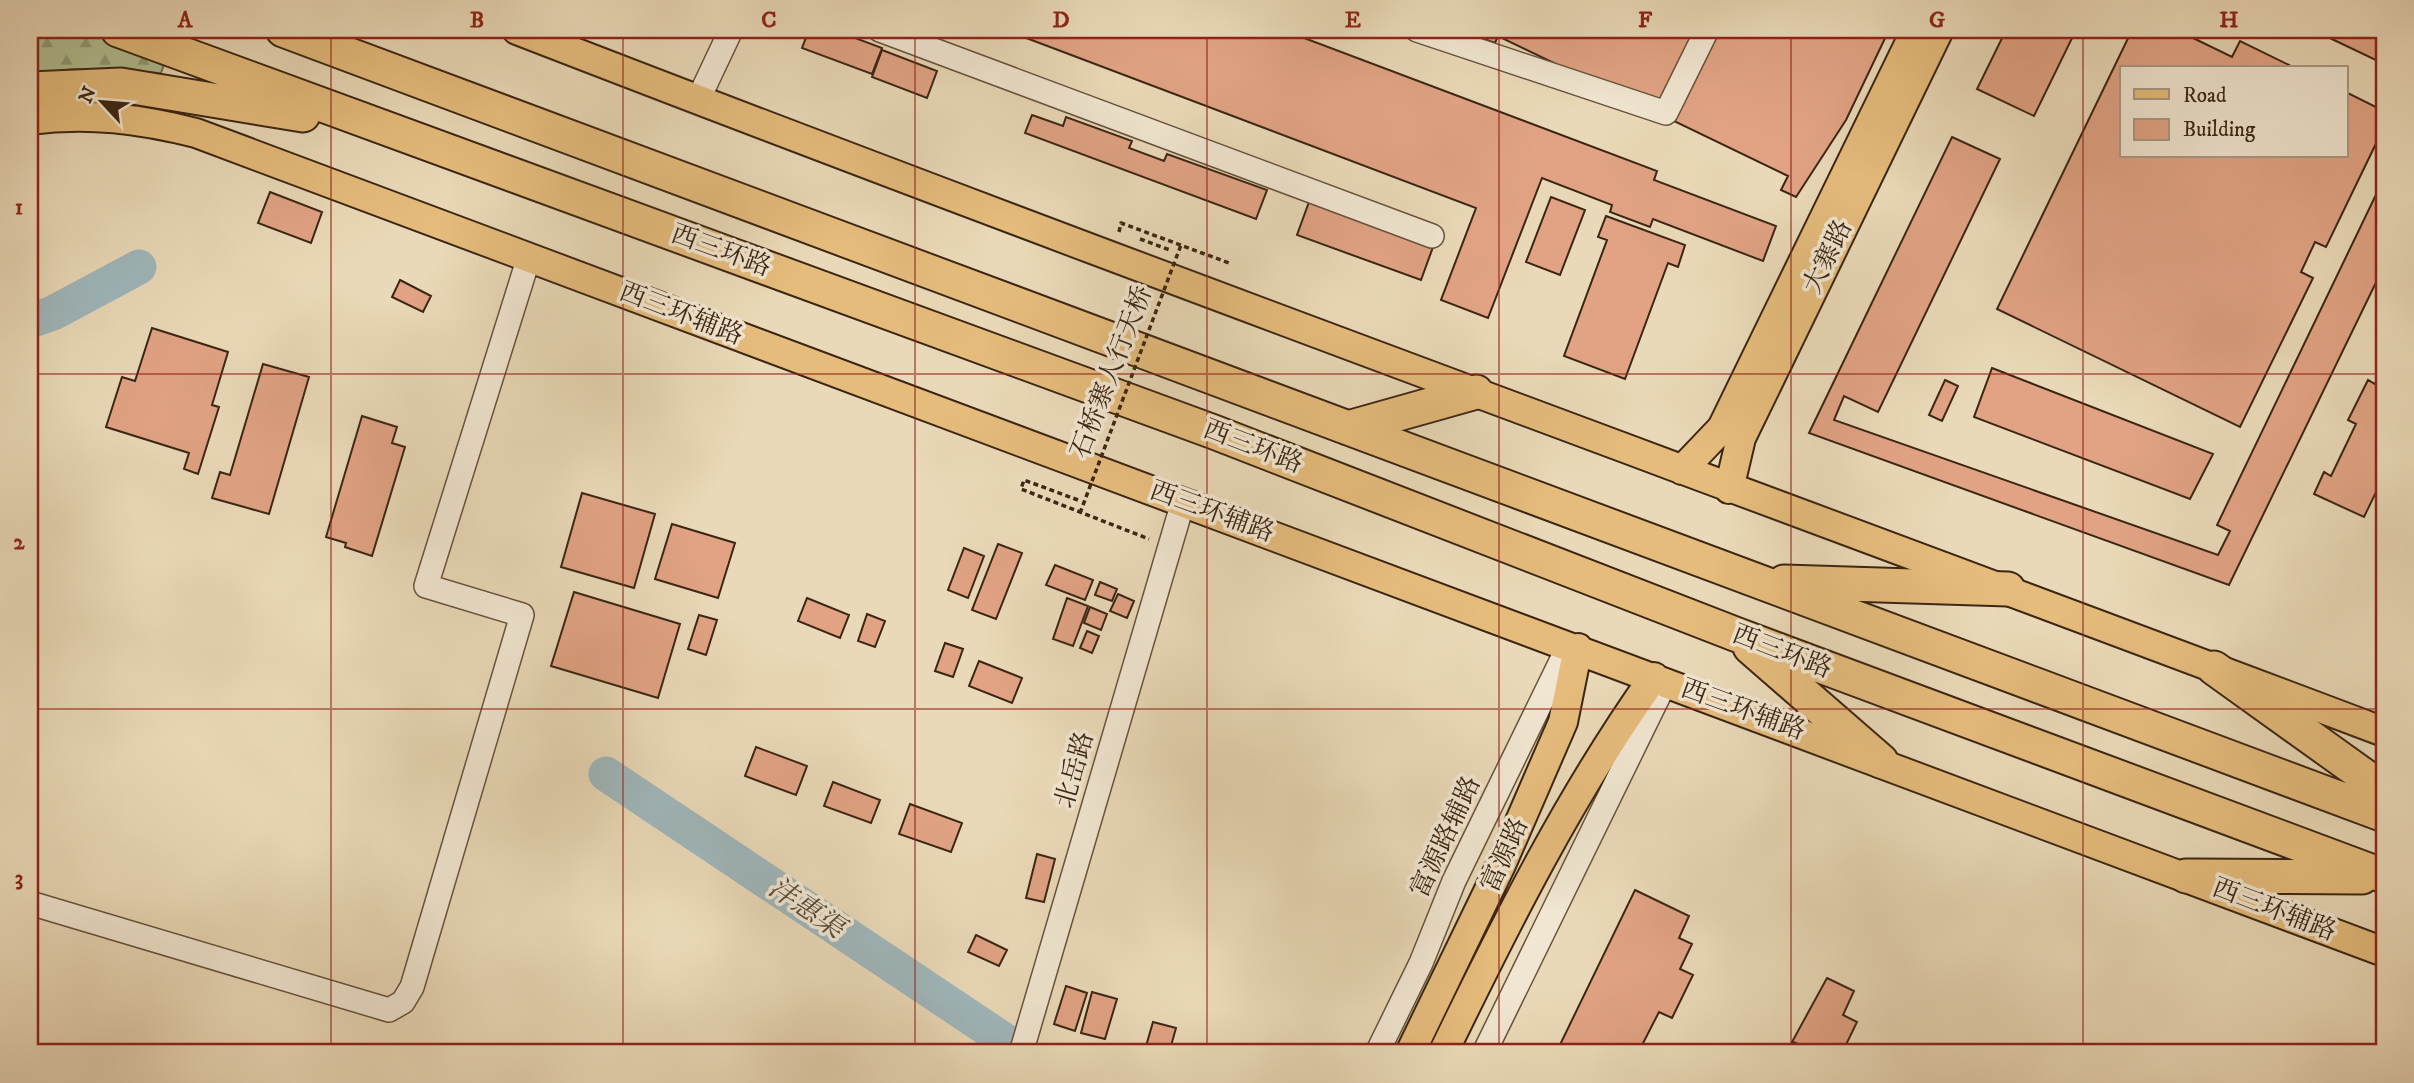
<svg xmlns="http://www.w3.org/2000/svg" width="2414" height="1083" font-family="'IM FELL DW Pica','Noto Serif SC',serif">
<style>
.forest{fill:url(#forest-firs);stroke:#767354;stroke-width:2}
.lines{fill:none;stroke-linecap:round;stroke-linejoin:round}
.river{stroke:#9fb7bc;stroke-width:35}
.building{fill:#e1a384;stroke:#3b2614;stroke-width:2}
.minor-casing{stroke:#67533d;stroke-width:26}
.major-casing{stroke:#3b2614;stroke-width:32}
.highway-casing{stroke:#3b2614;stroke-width:37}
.path{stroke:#3b2614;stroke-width:3.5;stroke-dasharray:5 3.5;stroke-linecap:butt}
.minor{stroke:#f1e6d1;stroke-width:23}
.major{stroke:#e5bc7c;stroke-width:28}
.highway{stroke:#e5bc7c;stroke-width:33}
.path-bridge{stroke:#3b2614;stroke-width:3.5;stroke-dasharray:5 3.5;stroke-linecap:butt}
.grid{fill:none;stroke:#8f2418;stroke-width:2;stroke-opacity:0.55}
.labels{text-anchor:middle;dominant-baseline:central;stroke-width:7;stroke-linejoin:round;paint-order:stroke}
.street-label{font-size:26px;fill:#3b2614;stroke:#f1e6d1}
.water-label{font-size:28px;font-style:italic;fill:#544a3e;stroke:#f1e6d1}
.neatline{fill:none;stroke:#8f2418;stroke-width:2.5}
.grid-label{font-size:23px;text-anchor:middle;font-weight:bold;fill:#8f2418}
</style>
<defs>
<pattern id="forest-firs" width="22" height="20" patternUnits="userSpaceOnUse" patternTransform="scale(1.75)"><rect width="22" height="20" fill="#b2c093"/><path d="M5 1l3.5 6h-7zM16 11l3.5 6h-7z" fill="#929c77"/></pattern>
</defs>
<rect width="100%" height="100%" fill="#ead9b8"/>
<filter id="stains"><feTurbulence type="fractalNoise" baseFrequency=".00286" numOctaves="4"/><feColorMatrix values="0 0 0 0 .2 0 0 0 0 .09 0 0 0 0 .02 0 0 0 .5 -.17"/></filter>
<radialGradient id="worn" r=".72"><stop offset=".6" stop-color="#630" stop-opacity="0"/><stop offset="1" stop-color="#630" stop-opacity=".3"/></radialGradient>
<path class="forest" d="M30 30H176L161 73 73 69 30 75Z"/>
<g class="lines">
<path class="river" d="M30 321 53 313 139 267
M606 774 1007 1042"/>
</g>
<path class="building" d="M809 30H834L882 48 872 74 802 48Z
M1005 30H1283L1657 171 1654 180 1776 226 1763 261 1653 219 1650 227 1610 212 1612 205 1542 178 1488 318 1441 300 1476 208Z
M1459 30H1889L1846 120 1796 197 1781 190 1788 176 1498 36 1495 43Z
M2006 30H2076L2034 116 1977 89Z
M2132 30H2195L2191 37 2232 57 2240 41 2289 65 2287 68H2122V156H2346V92L2384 111 2381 123 2384 127 2326 247 2315 242 2301 272 2313 278 2240 427 1997 309Z
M2313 30H2376L2384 34V64Z
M882 50 937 71 927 98 872 77Z
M1032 115 1063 126 1066 117 1132 141 1129 148 1164 161 1167 154 1267 190 1256 219 1025 133Z
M1952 137 2000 159 1878 412 1844 396 1834 420 2218 555 2230 531 2217 525 2384 178V266L2229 585 1809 433Z
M270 192 322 212 311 243 258 223Z
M1551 197 1585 210 1560 275 1526 262Z
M1309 202 1433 247 1421 280 1297 235Z
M1606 216 1685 245 1678 267 1668 263 1625 379 1564 356 1607 240 1598 237Z
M400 280 431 296 423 312 392 297Z
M152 328 228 352 212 405 219 407 198 474 184 469 189 453 106 427 122 377 135 381Z
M263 364 309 377 269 514 212 498 220 472 230 475Z
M2384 365V483L2381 489 2378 488 2364 517 2314 494 2324 472 2331 476 2356 424 2348 420 2368 380 2375 384Z
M1992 368 2213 454 2190 499 1974 417Z
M1945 380 1958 386 1942 421 1929 415Z
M362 416 397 427 392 443 405 447 372 556 345 547 346 543 326 537Z
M582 493 655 514 634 588 561 567Z
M672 524 735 543 718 598 655 579Z
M998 544 1022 553 996 619 972 610Z
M964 548 984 556 968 598 948 590Z
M1055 565 1093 580 1085 600 1046 585Z
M1100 582 1117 589 1112 601 1095 595Z
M574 592 680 624 658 698 551 666Z
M1118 594 1134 601 1127 618 1110 611Z
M807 598 849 615 840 638 798 621Z
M1067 598 1088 606 1073 646 1053 639Z
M1090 607 1107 614 1101 630 1084 623Z
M867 614 885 621 875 647 858 641Z
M699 615 717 620 706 655 688 649Z
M1087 631 1099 636 1092 653 1080 648Z
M945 643 963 649 953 677 935 671Z
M979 661 1022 678 1012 703 969 686Z
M756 747 807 766 796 795 745 776Z
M833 782 880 800 871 823 824 806Z
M910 804 962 823 951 852 899 834Z
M1037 854 1055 859 1044 902 1026 898Z
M1635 890 1689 916 1679 938 1692 944 1680 969 1693 975 1672 1018 1659 1012 1638 1053H1556Z
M976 935 1007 950 999 966 968 952Z
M1827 978 1854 991 1843 1015 1857 1022 1842 1053H1791L1796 1043 1792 1042Z
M1066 986 1087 993 1075 1031 1054 1024Z
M1092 992 1117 999 1105 1039 1081 1033Z
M1153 1022 1176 1028 1169 1053H1144Z
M941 1048 960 1053H939Z"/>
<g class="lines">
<defs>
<path id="minor" d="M880 30 1432 236
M1417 30 1666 113 1707 30
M698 100 731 30
M30 903 389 1010 403 1002 412 987 522 615 426 586 529 257
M1021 1053 1183 502
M1377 1053 1421 963 1454 881 1569 645
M1484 1053 1666 681"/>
<path id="major" d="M517 30C1137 270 1762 497 2384 732
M30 120C87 112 141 119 196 133L2384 952
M1682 470 1722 428 1916 30
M1729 489 1741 438 1939 30
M1410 1053 1501 865 1563 722 1578 648
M1443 1053C1506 923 1570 795 1654 677"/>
<path id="highway" d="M118 30 1214 432 1735 634 2384 876
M283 30 2384 815
M30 89 121 85 303 115
M1348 428 1476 392
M1784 582 2008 589
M1750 647 1881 761
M2214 668 2384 790
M2186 876 2362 877"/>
</defs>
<use href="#minor" class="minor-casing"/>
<use href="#major" class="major-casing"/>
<use href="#highway" class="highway-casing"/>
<path class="path" d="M1119 232 1121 223 1229 263
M1140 239 1170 250
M1078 500 1024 480 1021 489 1149 539"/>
<use href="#minor" class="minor"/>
<use href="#major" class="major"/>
<use href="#highway" class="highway"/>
<path class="path-bridge" d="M1080 513 1181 245"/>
</g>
<path class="grid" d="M331 30V1053M623 30V1053M915 30V1053M1207 30V1053M1499 30V1053M1791 30V1053M2083 30V1053M30 374H2384M30 709H2384"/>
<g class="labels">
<g class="street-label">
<text transform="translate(721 251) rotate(20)">西三环路</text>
<text transform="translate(1828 257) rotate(-64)">大寨路</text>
<text transform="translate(681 314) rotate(21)">西三环辅路</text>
<text transform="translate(1112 372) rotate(-69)">石桥寨人行天桥</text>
<text transform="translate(1253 447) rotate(21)">西三环路</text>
<text transform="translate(1212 512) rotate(20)">西三环辅路</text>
<text transform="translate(1782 652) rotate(21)">西三环路</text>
<text transform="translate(1743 710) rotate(20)">西三环辅路</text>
<text transform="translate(1075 770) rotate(-74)">北岳路</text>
<text transform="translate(1446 837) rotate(-65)">富源路辅路</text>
<text transform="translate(1505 855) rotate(-66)">富源路</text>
<text transform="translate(2274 910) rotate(21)">西三环辅路</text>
</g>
<g class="water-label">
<text transform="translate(806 908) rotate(34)">沣惠渠</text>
</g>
</g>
<rect width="2414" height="1083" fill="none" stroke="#ead9b8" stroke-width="77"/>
<rect x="2120" y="66" width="228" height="91" fill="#f1e6d1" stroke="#a89985" stroke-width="2"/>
<rect x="2134" y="89" width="35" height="10" fill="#e5bc7c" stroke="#a89985" stroke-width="2"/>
<text x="2183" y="102" font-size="21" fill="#3b2614">Road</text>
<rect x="2134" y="119" width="35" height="21" fill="#e1a384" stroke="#a89985" stroke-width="2"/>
<text x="2183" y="136" font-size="21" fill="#3b2614">Building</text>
<g transform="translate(102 102) rotate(296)" stroke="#f1e6d1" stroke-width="5" paint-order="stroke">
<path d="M0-5L12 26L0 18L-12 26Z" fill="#3b2614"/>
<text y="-10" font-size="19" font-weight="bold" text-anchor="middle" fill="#3b2614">N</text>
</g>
<rect x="38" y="38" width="2338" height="1006" class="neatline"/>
<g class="grid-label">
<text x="185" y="27">A</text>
<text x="477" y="27">B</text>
<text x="769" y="27">C</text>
<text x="1061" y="27">D</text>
<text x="1353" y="27">E</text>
<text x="1645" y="27">F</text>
<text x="1937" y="27">G</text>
<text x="2229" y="27">H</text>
<text x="19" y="214">1</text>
<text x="19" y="549">2</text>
<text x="19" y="885">3</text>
</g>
<rect width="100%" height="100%" filter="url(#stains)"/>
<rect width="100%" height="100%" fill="url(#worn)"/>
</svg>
